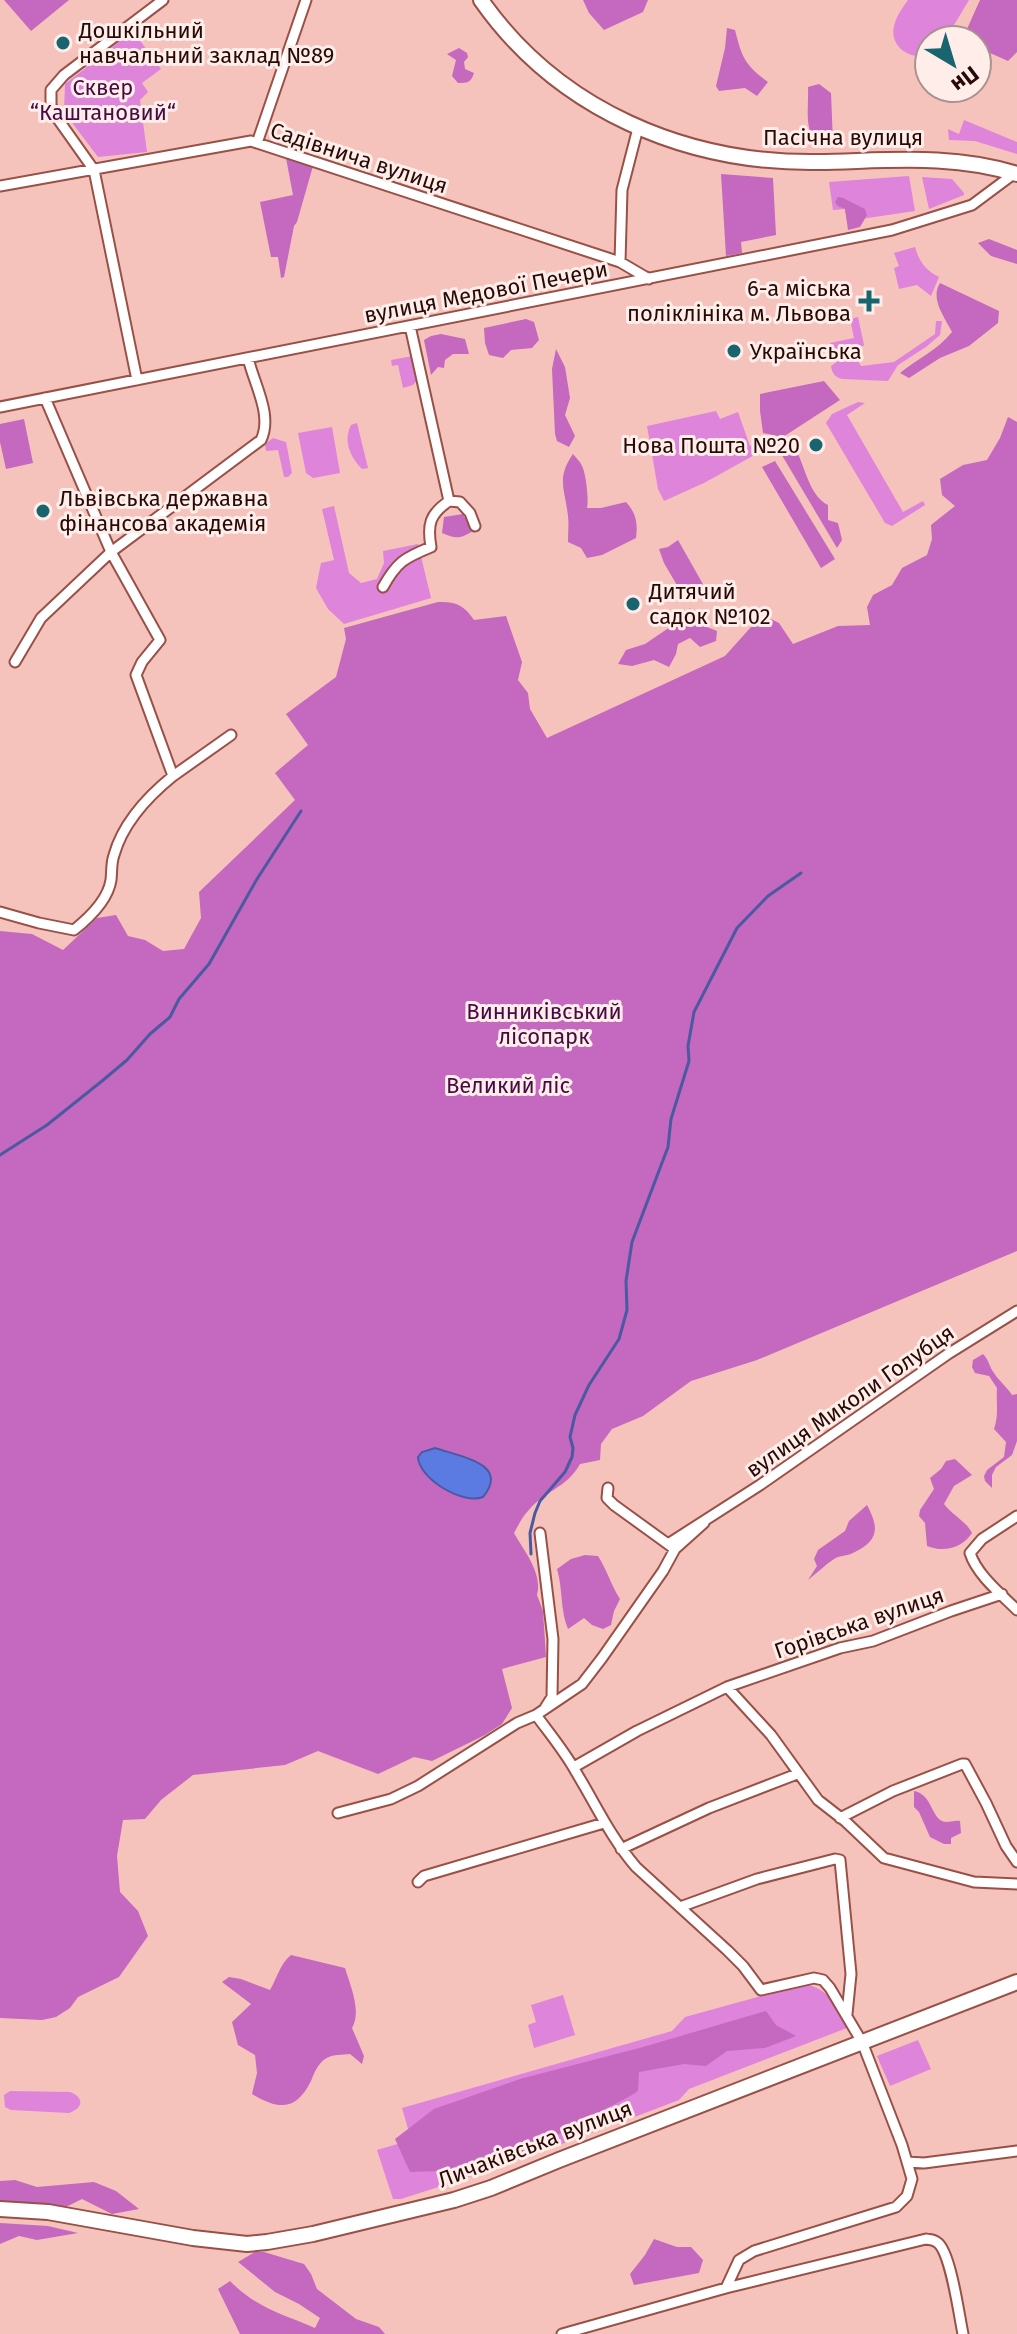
<svg xmlns="http://www.w3.org/2000/svg" width="1017" height="2334" font-family="'Fira Sans',sans-serif">
<style>
.green{fill:#de84da}
.forest{fill:#c468c0}
.water{fill:#5b7be3;stroke:#4b59a1;stroke-width:2}
.lines{fill:none;stroke-linecap:round;stroke-linejoin:round}
.stream{stroke:#4b59a1;stroke-width:3}
.street-casing{stroke:#985047;stroke-width:13}
.secondary-casing{stroke:#985047;stroke-width:18}
.primary-casing{stroke:#985047;stroke-width:18}
.street{stroke:#fff;stroke-width:9}
.secondary{stroke:#fff;stroke-width:14}
.primary{stroke:#fff;stroke-width:14}
.poi-dot{fill:#18646f;stroke:#ffedea;stroke-width:3}
.labels{text-anchor:middle;dominant-baseline:central;stroke-width:6;stroke-linejoin:round;paint-order:stroke}
.poi-label{font-size:22px;fill:#270a07;stroke:#ffedea;text-anchor:start}
.park-label{font-size:22px;fill:#460b45;stroke:#ffedea}
.street-label{font-size:22px;fill:#270a07;stroke:#ffedea}
</style>
<rect width="100%" height="100%" fill="#f5c3bb"/>
<path class="green" d="M908 0H969L945 40H929V55C909 61 887 45 895 23 897 15 903 7 908 0Z
M133 31 161 69 142 83 148 92 140 100 147 152 98 157 64 112 65 84Z
M964 120 1017 142V154L975 141 949 140 948 129 959 134Z
M909 176 915 211 847 221 845 209 833 210 829 182Z
M922 177 952 179 964 193V195L929 209Z
M915 247C919 261 925 270 939 277L931 296 917 285 899 289 894 268 899 266 894 253Z
M858 317 864 345 863 346 835 351 830 343 854 338 850 319Z
M936 321H942L940 335 926 347 898 365 888 381 843 379C836 378 832 374 831 366L838 361 857 359 861 366 894 362 935 334Z
M413 356 418 379 413 385 403 388 398 365 392 366 391 360Z
M858 402 865 403 847 415 903 512 923 501 925 505 892 526 885 523 826 423 832 414Z
M716 411 720 419 738 412 750 446 761 442 767 448 704 483 664 501 658 489 647 426Z
M357 423 368 468 362 469C350 457 343 441 351 425Z
M332 427 340 473 313 478 306 473 298 433Z
M273 438 286 442 292 473 288 477H284L278 450 266 451 265 444Z
M334 506 349 573 361 583 377 579 384 563 383 551 418 544 431 598 344 624 328 609 316 588 321 563 334 560 322 509Z
M801 1985C825 1983 839 2007 847 2028L689 2089 679 2100C587 2135 495 2170 401 2199H393L377 2150 401 2143 399 2136 409 2132 402 2108 672 2031 685 2017Z
M563 1995 575 2035 534 2048 528 2025 536 2022 531 2005Z
M918 2040 931 2069 890 2086 877 2056Z
M10 2091 70 2092C85 2098 83 2108 69 2113L11 2110 5 2107 4 2095Z"/>
<path class="forest" d="M4 0H69L31 31Z
M583 0H648L643 12 604 30 589 13Z
M980 0H1017V52L1008 61 990 53 977 52V40H962Z
M727 28 735 30C742 58 745 65 768 82L757 96 745 88 719 91 716 86 725 48Z
M459 48 467 53 468 57 464 62 465 69 474 73C471 83 467 83 458 83L452 76 456 60 447 54Z
M819 84 831 93 833 143 819 145C803 132 809 107 808 87Z
M286 158 313 166 297 222 294 226 284 277 281 278 278 257H271L260 202 293 195Z
M721 174 773 178 776 235 741 242 742 253 726 256Z
M838 197 843 198 865 209 867 215 860 227 848 230 845 209 838 206 835 202Z
M989 239 1017 250V264L991 256 978 243Z
M940 283 999 311 998 323 969 346 940 358 909 378 900 373C918 358 937 351 952 332 944 316 930 299 940 283Z
M526 319 534 322 539 340 532 348 511 350 503 358 489 355 485 343 484 328Z
M441 334 465 339 469 354H453L445 360 444 368 438 367 431 375 424 340 431 336Z
M556 349 565 367 570 398 565 415 575 436 569 447 557 441 555 434 552 369Z
M824 381 840 400 783 437 763 433 760 411V394Z
M1008 417 1017 422V1251L757 1360 691 1381 643 1416 612 1429 601 1444 600 1460 580 1464C567 1488 544 1491 528 1511 522 1517 518 1526 514 1533 524 1551 543 1573 537 1595L543 1611 546 1657 502 1669 512 1708 502 1724 485 1735 432 1761 414 1757 378 1774 318 1751 285 1765 193 1775 161 1800 145 1819 123 1820 117 1856 120 1892 138 1911 148 1936 119 1977 78 1997 70 2008 56 2017 42 2020 0 2018V931L32 934 63 950 97 918 116 915 128 936 145 940 163 951 184 949 201 918 199 892 295 800 275 773 308 745 286 714 336 677 346 639 344 628 438 602C456 601 465 606 474 620L506 616 522 662 518 680 528 693 530 709 547 738 725 656 751 627 765 616 779 623 793 644 838 626 870 625 867 607 873 595 892 585 902 568 927 555 932 539 931 525 955 506 942 495 940 479 963 465 987 460 1000 438Z
M24 419 33 463 6 469 0 442V424Z
M794 446C805 464 808 495 828 505V520L838 523 842 540 837 548 780 452Z
M573 454C576 458 580 461 582 466 586 473 589 501 587 508H601L626 502C636 513 638 523 636 538L602 555 587 558 581 548 568 542C568 533 569 524 568 516 565 489 556 478 573 454Z
M775 461 835 559 821 568 762 467Z
M463 514 473 531C460 539 456 539 442 533L444 517Z
M678 540 704 586 696 594 685 599 664 563 659 549 668 547Z
M690 608 702 625 717 631 716 641 700 647 690 638 678 644 676 654 669 667 654 660 632 666 618 664 626 650 645 644 679 621Z
M983 1354C989 1360 989 1366 994 1373 999 1381 1007 1387 1012 1395L1017 1394V1441L1012 1455 996 1467 992 1475V1488L985 1481 984 1476 987 1470 1004 1457 1006 1442 994 1429C999 1414 996 1404 997 1388L989 1376 975 1373 972 1367 973 1360Z
M955 1459 972 1475 954 1486 944 1504C952 1515 966 1521 972 1533 962 1548 944 1553 927 1546L925 1523 919 1516 920 1510 934 1489 930 1478 941 1469 946 1461Z
M867 1505C880 1529 878 1541 853 1553 847 1556 840 1555 834 1559 825 1565 817 1573 808 1580L817 1566 814 1559 818 1550 845 1531 849 1521Z
M585 1555 598 1556C607 1570 611 1585 620 1599L614 1611 611 1625 603 1629 592 1625 584 1618 568 1629C560 1610 563 1589 557 1569L571 1559Z
M914 1791C933 1794 931 1821 946 1822 951 1822 955 1820 960 1821L961 1833 951 1838V1844H944L930 1837 919 1812 914 1807Z
M291 1955 345 1968C350 1985 362 2011 352 2028L364 2056 362 2064 350 2054C342 2055 332 2054 325 2059 318 2064 314 2073 311 2081 296 2111 279 2110 252 2094L257 2073 255 2055 238 2045 232 2022 251 2004 222 1982 229 1977 241 1979 270 1990C277 1978 280 1964 291 1955Z
M766 2011 776 2025 796 2036 765 2048 727 2051 706 2066 684 2064 639 2072 638 2091C625 2100 612 2105 599 2112 559 2134 518 2159 473 2168 453 2172 430 2171 410 2172L395 2139 434 2109 520 2079 643 2047Z
M15 2180 37 2187 94 2182 116 2191 139 2209 112 2214 82 2199 64 2208 0 2201V2181Z
M0 2223 48 2226 78 2233 37 2240 19 2236 0 2244Z
M654 2239 677 2247H691L703 2260 699 2273 634 2285 630 2274 645 2255Z
M255 2252H264L304 2264 311 2274 317 2289 356 2319 379 2327 385 2334H240L218 2289 230 2281C258 2309 280 2313 315 2328L320 2318 299 2304 275 2292 238 2262Z"/>
<path class="water" d="M435 1448C458 1456 511 1463 483 1497 463 1505 419 1479 418 1457L422 1452Z"/>
<g class="lines">
<path class="stream" d="M0 1155 47 1125 102 1081 127 1060 150 1034 170 1017 179 999 209 964 257 879 301 811
M531 1554 530 1533 535 1513 540 1501 565 1472 572 1457 573 1448 570 1437 575 1415 589 1385 619 1339 627 1310 626 1281 632 1242 668 1147 671 1119 689 1061 688 1046 694 1012 737 928 768 896 801 873"/>
<defs>
<path id="street" d="M257 143 306 0
M0 186 251 141 620 262 649 279
M620 262 622 190 638 128
M410 326 449 501 460 502 470 513 475 526
M137 380 94 170 55 115 51 105V90L64 75 163 0
M0 407 892 230 972 205 1015 173
M383 587C397 562 404 558 431 547 427 524 430 514 449 501
M15 662 41 618 111 552 45 398
M173 776 231 735
M0 912 39 923 74 930C89 918 108 900 111 880 112 872 111 863 114 855 123 823 147 797 173 776L136 675 142 662 160 640 111 552 261 440C273 415 254 384 248 358
M608 1488 607 1498 614 1505 672 1547
M1017 1516 982 1539 970 1553C977 1575 1001 1594 1017 1610
M540 1533 553 1639 552 1697 545 1708
M668 1544 760 1485 948 1354 1017 1311
M727 1687 771 1735 818 1800 845 1821 884 1858 974 1882 1017 1884
M536 1715C550 1734 565 1752 576 1772 596 1805 611 1838 636 1867L728 1951 743 1966 761 1990 814 1978 823 1980 830 1988 862 2042 902 2145 912 2179 907 2196 896 2207 754 2251 739 2260 726 2288
M574 1767 637 1731 727 1687 840 1648 873 1641 951 1611 1002 1594
M338 1813 391 1799 418 1786 517 1723 536 1715 582 1684 602 1658 663 1571 675 1549 704 1523
M840 1818 893 1791 962 1764H965L986 1803 1006 1846 1017 1862
M621 1849 709 1808 797 1774
M418 1882 424 1876 604 1823
M680 1907 757 1879 835 1859 840 1860 851 1974 847 2014
M907 2162 924 2163 1017 2151
M562 2334 726 2288 926 2239C931 2240 933 2239 938 2243 951 2254 959 2315 963 2334"/>
<path id="secondary" d="M481 0C558 110 686 164 818 162 885 161 951 153 1017 174"/>
<path id="primary" d="M0 2209 48 2212 193 2238 247 2244 267 2242 313 2234 454 2200 491 2188 559 2160 1017 1982"/>
</defs>
<use href="#street" class="street-casing"/>
<use href="#secondary" class="secondary-casing"/>
<use href="#primary" class="primary-casing"/>
<use href="#street" class="street"/>
<use href="#secondary" class="secondary"/>
<use href="#primary" class="primary"/>
</g>
<g class="poi-dot">
<circle cx="63" cy="43" r="8"/>
<path d="M865 289h8v8h8v8h-8v8h-8v-8h-8v-8h8z"/>
<circle cx="734" cy="351" r="8"/>
<circle cx="816" cy="445" r="8"/>
<circle cx="43" cy="511" r="8"/>
<circle cx="633" cy="604" r="8"/>
</g>
<g class="labels">
<g class="poi-label">
<text x="79" y="30">Дошкільний<tspan x="79" dy="25">навчальний заклад №89</tspan></text>
<text x="851" y="288" text-anchor="end">6-а міська<tspan x="851" dy="25">поліклініка м. Львова</tspan></text>
<text x="750" y="351">Українська</text>
<text x="800" y="445" text-anchor="end">Нова Пошта №20</text>
<text x="59" y="498">Львівська державна<tspan x="59" dy="25">фінансова академія</tspan></text>
<text x="649" y="591">Дитячий<tspan x="649" dy="25">садок №102</tspan></text>
</g>
<g class="park-label">
<text x="103" y="87">Сквер<tspan x="103" dy="25">“Каштановий“</tspan></text>
<text x="544" y="1011">Винниківський<tspan x="544" dy="25">лісопарк</tspan></text>
<text x="508" y="1085">Великий ліс</text>
</g>
<g class="street-label">
<text x="843" y="137">Пасічна вулиця</text>
<text transform="translate(359 158) rotate(18)">Садівнича вулиця</text>
<text transform="translate(486 292) rotate(-11)">вулиця Медової Печери</text>
<text transform="translate(850 1401) rotate(-35)">вулиця Миколи Голубця</text>
<text transform="translate(859 1623) rotate(-19)">Горівська вулиця</text>
<text transform="translate(535 2144) rotate(-21)">Личаківська вулиця</text>
</g>
</g>
<g transform="translate(953 64) rotate(142)"><circle r="38" fill="#ffedea" stroke="#a9928f" stroke-width="2"/>
<path d="M0-6L14 30L0 20L-14 30Z" fill="#18646f"/>
<text y="-12" font-size="22" font-weight="bold" text-anchor="middle" fill="#270a07">Пн</text>
</g>
</svg>
